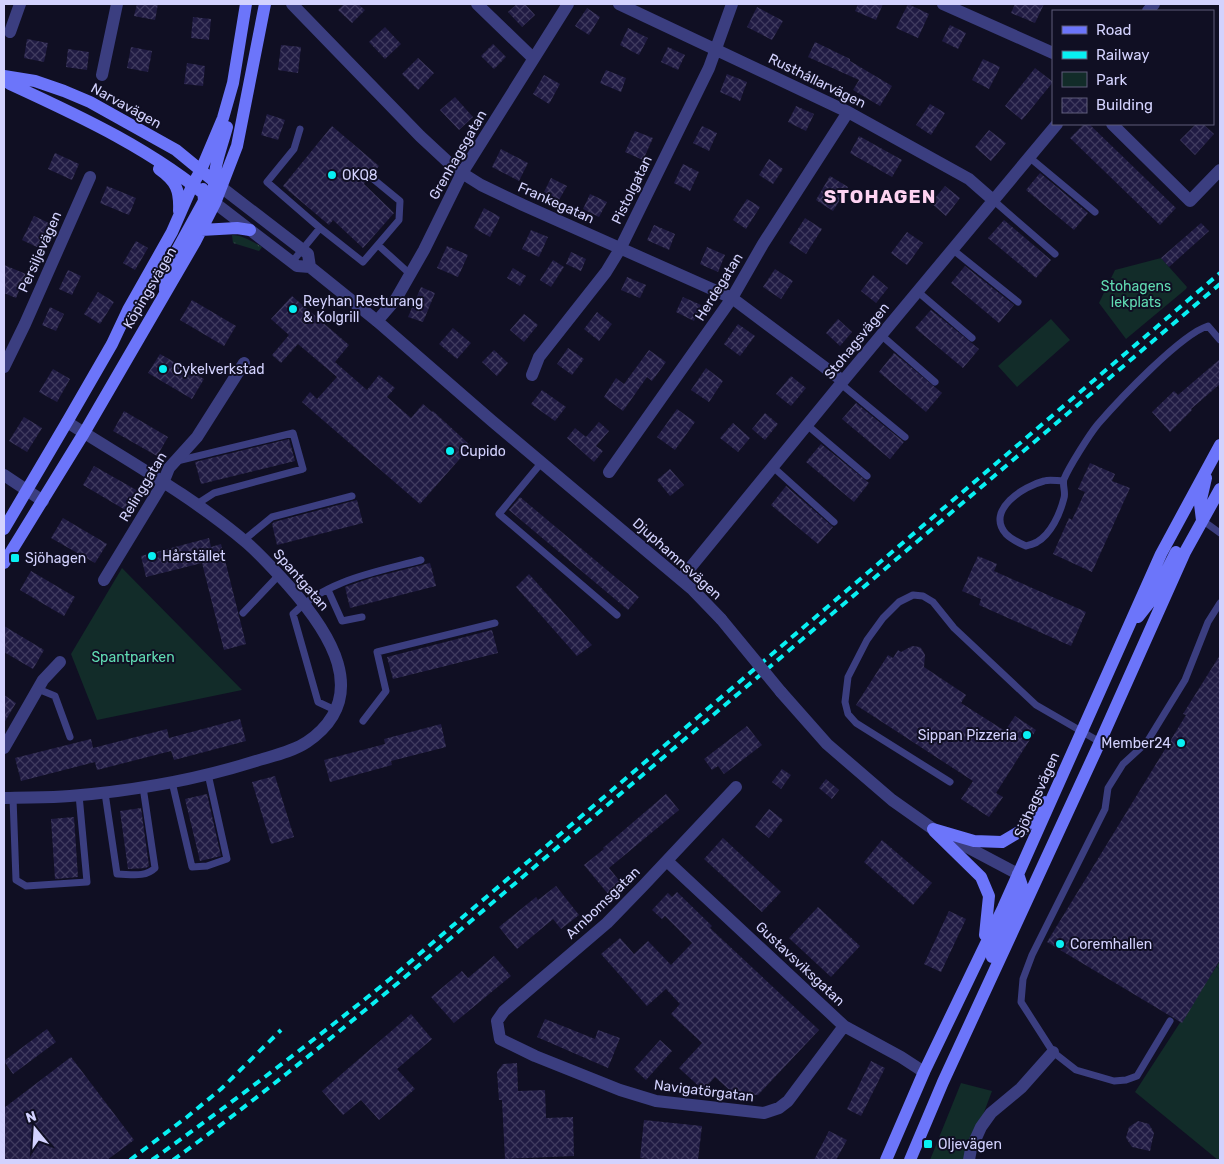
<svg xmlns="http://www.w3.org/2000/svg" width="1224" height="1164" font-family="Rubik,sans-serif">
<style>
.grass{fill:url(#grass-tufts)}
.green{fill:#122c29}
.building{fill:url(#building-cross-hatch)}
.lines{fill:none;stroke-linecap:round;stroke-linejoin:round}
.service{stroke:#3b3e80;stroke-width:7}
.minor{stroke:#3b3e80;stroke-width:12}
.tertiary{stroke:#3b3e80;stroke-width:12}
.secondary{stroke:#6c75fa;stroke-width:12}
.rail{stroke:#08f0f3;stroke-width:4;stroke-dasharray:8 6;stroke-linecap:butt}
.tertiary-bridge{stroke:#3b3e80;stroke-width:12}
.poi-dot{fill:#08f0f3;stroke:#100f23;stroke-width:2}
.labels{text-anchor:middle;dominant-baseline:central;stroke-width:4;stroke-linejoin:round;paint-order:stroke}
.street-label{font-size:14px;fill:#d3d2fe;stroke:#100f23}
.poi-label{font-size:14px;fill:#d3d2fe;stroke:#100f23;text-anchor:start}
.park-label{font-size:14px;fill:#60dbb2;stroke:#100f23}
.district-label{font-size:19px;font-weight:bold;letter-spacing:1px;fill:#fed3f2;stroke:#100f23}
</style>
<defs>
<pattern id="grass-tufts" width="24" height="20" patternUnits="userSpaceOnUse" patternTransform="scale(1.25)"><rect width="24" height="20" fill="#122c29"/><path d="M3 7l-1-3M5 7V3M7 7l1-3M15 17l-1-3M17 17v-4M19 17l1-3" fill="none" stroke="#344a49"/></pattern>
<pattern id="building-cross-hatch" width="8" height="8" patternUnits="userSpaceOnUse" patternTransform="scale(1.25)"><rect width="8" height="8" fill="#201b43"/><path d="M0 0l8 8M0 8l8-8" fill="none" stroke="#403b5f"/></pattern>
</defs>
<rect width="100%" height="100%" fill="#100f23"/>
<path class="grass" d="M232 235C242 235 253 242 262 247L259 251 233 243Z"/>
<path class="green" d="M1161 258 1187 287 1186 289 1126 339 1099 303 1115 270Z
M1051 319 1070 340 1017 387 998 366Z
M122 568 242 690 97 720 71 654Z
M1220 961V1160H1218L1135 1092Z
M961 1083 992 1091 977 1131 969 1160H930Z"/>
<path class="building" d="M137 4H158L155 20 134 16Z
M344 4H358L365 10 352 23 338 10Z
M517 4H525L535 15 522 27 508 12Z
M858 4H883L876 20 855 11Z
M908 4 929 14 918 38 896 28Z
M1015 4H1044L1035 23 1011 13Z
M757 7 783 21 772 40 747 27Z
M587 8 600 17 589 35 575 26Z
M193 17 211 19 209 40 191 38Z
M950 25 966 33 958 49 942 41Z
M385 27 401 44 385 59 369 42Z
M628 28 648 38 639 55 620 45Z
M27 39 48 43 44 62 24 58Z
M815 42 850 59V61L892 86 880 106 853 90 859 80 808 57Z
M493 44 506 57 494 69 481 56Z
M281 45 301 47 298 73 278 70Z
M131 47 152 51 148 72 127 68Z
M668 47 685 55 678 70 661 62Z
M68 49 89 52 87 70 66 67Z
M418 58 434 73 418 90 402 74Z
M983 59 1000 67 989 89 972 80Z
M187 63 205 66 203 86 184 84Z
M1035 68 1053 82 1022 120 1005 106Z
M606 70 626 78 621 92 600 83Z
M727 74 747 82 740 101 720 92Z
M544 75 560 84 549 104 533 94Z
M455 97 473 117 459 130 440 110Z
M930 104 945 113 931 135 916 125Z
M796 106 814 114 806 131 788 122Z
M267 114 285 120 278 140 261 135Z
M1084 124H1089L1176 208 1160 225 1070 138Z
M1196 124H1203L1214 134 1195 155 1180 140Z
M332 126 379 166 373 173 368 174 364 184 394 213 363 248 333 220 329 225 283 186Z
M702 126 717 133 709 151 693 143Z
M989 130 1006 143 991 161 975 147Z
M635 131 653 138 643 160 625 152Z
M859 136 902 160 892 177 850 153Z
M501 149 528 163 519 181 492 167Z
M55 153 79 164 72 180 48 169Z
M769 159 783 169 773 184 759 175Z
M683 164 699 172 690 191 674 183Z
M1040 173 1088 213 1074 230 1026 190Z
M830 176 848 187 833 211 816 200Z
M551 178 567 186 559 200 544 192Z
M107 186 136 198 129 215 100 203Z
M945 186 960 198 946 216 931 203Z
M590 194 607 202 599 217 583 209Z
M747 199 760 207 746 229 733 220Z
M484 208 500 217 490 237 474 228Z
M34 216 51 224 39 248 22 240Z
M805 218 822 229 806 254 789 243Z
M1004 220 1051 260 1036 278 988 238Z
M1201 223 1209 231 1169 267 1161 258Z
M654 225 675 234 669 250 647 240Z
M531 230 548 237 539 257 522 249Z
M907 232 923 243 907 265 891 253Z
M136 241 148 248 135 270 123 263Z
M447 246 468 255 458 277 437 268Z
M707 247 725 255 718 272 700 264Z
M571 252 586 259 581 271 566 264Z
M553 260 564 267 551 287 540 280Z
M4 265 26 274 16 298 4 293Z
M965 266 1014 305 999 323 951 283Z
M513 268 526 276 520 286 507 278Z
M775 269 793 281 781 299 763 287Z
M68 270 81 276 72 295 59 289Z
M873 275 888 288 876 303 861 291Z
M627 277 646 285 640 298 621 290Z
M421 287 435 293 423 322 408 317Z
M98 292 114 302 100 324 84 314Z
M292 296 349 345 335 362 367 390 379 375 395 388 387 397 411 418 423 404 432 412 433 411 471 446 420 504 302 402 310 392 317 399 337 377 298 344 281 363 272 355 289 335 271 319Z
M683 297 701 305 694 321 676 312Z
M192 300 236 326 224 346 180 320Z
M50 307 64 314 56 331 42 325Z
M931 310 979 349 963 368 915 328Z
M597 312 612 324 599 341 584 329Z
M524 314 538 325 524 342 510 330Z
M838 319 852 332 840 346 826 333Z
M738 324 755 336 740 356 724 344Z
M453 328 471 343 457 359 439 344Z
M568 348 584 359 572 375 557 364Z
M494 350 508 363 497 376 482 362Z
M649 350 666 362 652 381 647 377 623 411 604 397 616 378 624 384Z
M894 353 942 393 926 412 879 372Z
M160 354 204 379 192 399 148 373Z
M1220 359V384L1191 409 1192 410 1170 432 1152 412 1174 391 1178 395Z
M706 368 723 381 709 402 691 390Z
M53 369 70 379 57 402 39 392Z
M791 376 806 388 791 406 776 394Z
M542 390 566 407 555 421 531 404Z
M856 403 904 442 890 459 842 419Z
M677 409 695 422 675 450 657 437Z
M124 411 168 437 157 456 113 431Z
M765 413 778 424 765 440 752 429Z
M24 417 42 428 27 452 9 441Z
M599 422 609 431 596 446 603 451 594 462 567 438 575 428 586 437Z
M733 423 750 438 738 452 720 438Z
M289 439 295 461 201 484 195 462Z
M821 444 869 483 854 502 806 462Z
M1090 463 1115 474 1112 481 1130 488 1092 572 1053 554 1069 518 1072 520 1085 492 1078 489Z
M94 466 138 491 127 511 83 485Z
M670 469 684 485 670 496 657 480Z
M786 486 833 527 818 544 771 505Z
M520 497 639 597 628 610 509 510Z
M357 500 363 523 277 545 272 524 274 522Z
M63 518 107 544 95 563 51 538Z
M209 538 211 547 221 544 246 644 224 650 202 563 146 577 141 556Z
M978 556 997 564 994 571 1086 612 1071 646 979 605 981 599 962 591Z
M430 563 436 586 350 608 345 587 371 578Z
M31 571 75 597 64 616 20 590Z
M529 574 592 645 577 656 516 587Z
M4 626 44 650 33 669 4 652Z
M492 630 498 653 393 679 387 657Z
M912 646 920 647 923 651 925 655 924 667 966 695 961 703 1005 731 1015 716 1036 730 996 793 1003 797 989 817 961 799 973 781 856 705 888 655 893 658 898 650 901 652Z
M1220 655V960L1182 1023 1047 942 1186 715 1183 714Z
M4 695 16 703 4 723Z
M240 719 246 741 174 760 171 751 97 770 95 762 21 781 15 758 91 739 93 748 167 729 169 738Z
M441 724 446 747 391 761 392 765 330 782 324 760 385 744 384 739Z
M747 726 762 745 724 774 718 766 712 770 704 759Z
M782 769 791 775 781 789 772 782Z
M275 776 294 837 271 844 252 782Z
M826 779 839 790 832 799 819 788Z
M207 794 221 856 200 861 185 799Z
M666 794 679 810 609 868 622 884 609 895 584 865 604 849 603 848Z
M141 808 149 866 146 868 128 869 120 811Z
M769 809 783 820 769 838 755 827Z
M74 817 78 877 55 879 51 819Z
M723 838 781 892 762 912 704 859Z
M882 840 932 883 913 905 864 862Z
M556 886 579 915 561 929 553 919 517 949 499 927 536 897 538 900Z
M677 892 712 926 710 928 819 1030 758 1095 734 1094 715 1077 703 1090 679 1068 702 1043 671 1014 680 1004 666 989 647 1006 601 954 620 938 634 954 648 941 671 965 692 943 665 916 662 919 652 910 668 893 672 897Z
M818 907 860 946 831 977 789 938Z
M949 911 966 919 941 972 924 964Z
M494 956 511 976 454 1023 431 997 462 971 468 978Z
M411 1014 432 1039 397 1069 415 1089 379 1120 361 1100 343 1115 322 1091Z
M545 1019 595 1039 598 1030 620 1038 608 1068 537 1037Z
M47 1029 56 1042 13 1074 4 1061Z
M660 1040 672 1051 646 1080 634 1069Z
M71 1057 134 1140 107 1160H4V1108Z
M871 1061 885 1068 861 1116 847 1109Z
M517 1063 518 1091 545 1090 546 1118 573 1117 574 1156 505 1159 502 1100H499L497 1072 503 1064Z
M644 1120 702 1126 698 1160H655L640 1158Z
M1138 1121 1149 1124 1154 1133 1150 1151 1132 1147 1126 1138 1129 1127Z
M829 1131 847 1140 836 1160H814Z"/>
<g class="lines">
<path class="service" d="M300 129 294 149 267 182 320 228 363 262 399 220 400 201 372 178
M1029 157 1095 212
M993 200 1055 254
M378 245 410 274
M952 249 1018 302
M292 262 320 228
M917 291 972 338
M881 335 935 382
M841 384 905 437
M807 425 867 476
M177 461 293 433 303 469 214 493 197 504
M542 462 499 514 617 615
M773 467 834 522
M1063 481C1057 481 1050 479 1044 481 1024 486 985 510 1006 534 1011 539 1019 543 1026 546 1029 545 1034 544 1037 542 1051 534 1060 514 1064 498 1066 492 1062 485 1064 479 1069 467 1089 435 1098 424 1118 401 1181 334 1208 326L1220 340
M1202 520 1220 533
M244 540 272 517 352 496
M328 590 342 621 362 617
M243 613 279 575
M38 689 55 696 70 737
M335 710 318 702 293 614C326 580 376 572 421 560
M363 721 386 691 377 652 495 623
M172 782 192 867 207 866 227 859 208 774
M950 782 856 723 848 714 845 702 848 677 867 640 883 618 899 602 913 595 923 596 933 602 954 628 1036 705 1100 742
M105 793 117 874C130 874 145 878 155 868L143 787
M13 798 16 880 26 886 87 882 79 795
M1170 1021 1137 1076 1126 1080 1114 1081 1076 1070 1053 1052 1021 1002 1023 979 1032 955 1105 809 1108 788 1123 764 1147 742 1185 680 1208 622 1220 603"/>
<path class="minor" d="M292 4 420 136 448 162 462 173 481 185 523 205 732 298 843 381
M477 4 533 58
M619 4 848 112 969 179 993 200
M943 4 1053 53
M1148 11 1154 4
M10 32 20 4
M102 75 117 4
M1112 124 1190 201 1220 170
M377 321 396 299 424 250 462 173 568 4
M4 367 25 324 90 177
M532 375 539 357 606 272 620 249 709 68 732 4
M609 472 732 298 763 244 848 112
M4 475 43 501
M681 579 843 381 1057 124
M104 580 163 483 169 468 197 437 244 363
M4 748 43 680 60 662
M736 787 643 886 607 923 504 1011 497 1021 500 1039 535 1056 620 1090 656 1101 764 1113 779 1108 788 1101 844 1026
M4 798C26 797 48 798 70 796 132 791 196 780 256 761 272 756 292 752 307 742 374 696 328 630 288 585 275 571 262 556 247 543 192 496 128 461 67 422
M667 861 844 1026 901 1057 924 1072
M969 1160 971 1149 981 1127 991 1113 1021 1088 1053 1052"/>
<path class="tertiary" d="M221 187 308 254 310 267
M215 203 297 266 310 267 377 321 492 421 693 590 721 619
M781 692 827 744 892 800 933 829 1018 874"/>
<path class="secondary" d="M4 76 35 81 64 91 90 102 176 150 221 187
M4 80 10 84C82 117 155 151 215 203
M159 169C176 181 180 190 179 211
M214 188C213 168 222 146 227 127
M201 230 237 228 250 230
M165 291 166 270 204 201 203 189
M1202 520 1200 504 1206 478
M4 529 67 422 112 344 128 310 172 232 193 184 201 170 223 118 233 83 246 4
M4 563 84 433 195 242 215 203 237 146 265 4
M1138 617 1153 598 1176 552
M933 829 974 841 1002 842 1024 829 1044 802
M934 831 981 877 989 896 985 935
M992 957 1022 886 1018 874
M886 1160 924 1072 1003 908 1161 554 1220 445
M910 1160 943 1082 1100 742 1185 552 1220 489"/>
<path class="rail" d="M130 1160 187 1117 221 1089 281 1030
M152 1160C233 1102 312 1042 390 979L1220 273
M173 1160C251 1104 324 1044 398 983L1220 284"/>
<path class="tertiary-bridge" d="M721 619 781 692"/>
</g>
<g class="poi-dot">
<circle cx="332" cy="175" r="5"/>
<circle cx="293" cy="309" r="5"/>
<circle cx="163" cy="369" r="5"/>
<circle cx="450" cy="451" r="5"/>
<circle cx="152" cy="556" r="5"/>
<rect x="10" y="553" width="10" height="10" rx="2.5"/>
<circle cx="1027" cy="735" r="5"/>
<circle cx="1181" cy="743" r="5"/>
<circle cx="1060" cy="944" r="5"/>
<rect x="923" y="1139" width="10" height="10" rx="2.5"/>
</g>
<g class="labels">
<g class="street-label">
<text transform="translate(817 81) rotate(26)">Rusthållarvägen</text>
<text transform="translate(126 106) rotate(29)">Narvavägen</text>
<text transform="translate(458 155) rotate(-60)">Grenhagsgatan</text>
<text transform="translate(632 190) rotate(-64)">Pistolgatan</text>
<text transform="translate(556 203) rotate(24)">Frankegatan</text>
<text transform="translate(40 252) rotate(-66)">Persiljevägen</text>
<text transform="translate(719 287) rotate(-58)">Herdegatan</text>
<text transform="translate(150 288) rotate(-60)">Köpingsvägen</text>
<text transform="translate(857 341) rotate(-51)">Stohagsvägen</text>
<text transform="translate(143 487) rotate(-59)">Relinggatan</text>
<text transform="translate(677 559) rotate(42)">Djuphamnsvägen</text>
<text transform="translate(301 580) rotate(49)">Spantgatan</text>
<text transform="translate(1037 795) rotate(-66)">Sjöhagsvägen</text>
<text transform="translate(603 903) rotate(-44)">Arnbomsgatan</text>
<text transform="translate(800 964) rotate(43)">Gustavsviksgatan</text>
<text transform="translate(704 1091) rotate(7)">Navigatörgatan</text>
</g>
<g class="poi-label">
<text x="342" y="175">OKQ8</text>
<text x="303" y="301">Reyhan Resturang<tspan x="303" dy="16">&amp; Kolgrill</tspan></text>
<text x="173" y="369">Cykelverkstad</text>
<text x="460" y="451">Cupido</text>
<text x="162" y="556">Hårstället</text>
<text x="25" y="558">Sjöhagen</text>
<text x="1017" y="735" text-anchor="end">Sippan Pizzeria</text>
<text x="1171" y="743" text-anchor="end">Member24</text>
<text x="1070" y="944">Coremhallen</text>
<text x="938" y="1144">Oljevägen</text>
</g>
<g class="park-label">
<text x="1136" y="286">Stohagens<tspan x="1136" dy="16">lekplats</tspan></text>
<text x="133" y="657">Spantparken</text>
</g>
<g class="district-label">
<text x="880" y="196">STOHAGEN</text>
</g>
</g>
<rect width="1224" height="1164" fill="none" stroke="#d3d2fe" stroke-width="10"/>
<rect x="1052" y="10" width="162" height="115" fill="#100f23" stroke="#5e5d7b"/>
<rect x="1062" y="26" width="25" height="8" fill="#6c75fa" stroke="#5e5d7b"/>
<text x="1096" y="35" font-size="15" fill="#d3d2fe">Road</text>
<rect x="1062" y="51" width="25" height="8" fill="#08f0f3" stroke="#5e5d7b"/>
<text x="1096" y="60" font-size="15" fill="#d3d2fe">Railway</text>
<rect x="1062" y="72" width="25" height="15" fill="#122c29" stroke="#5e5d7b"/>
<text x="1096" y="85" font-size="15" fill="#d3d2fe">Park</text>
<rect x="1062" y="98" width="25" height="15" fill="url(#building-cross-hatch)" stroke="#5e5d7b"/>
<text x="1096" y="110" font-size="15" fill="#d3d2fe">Building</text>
<g transform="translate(35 1129) rotate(342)" stroke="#100f23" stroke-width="4" paint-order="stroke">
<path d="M0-4L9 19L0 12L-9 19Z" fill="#d3d2fe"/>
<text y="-8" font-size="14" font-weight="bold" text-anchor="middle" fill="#d3d2fe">N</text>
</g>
</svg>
